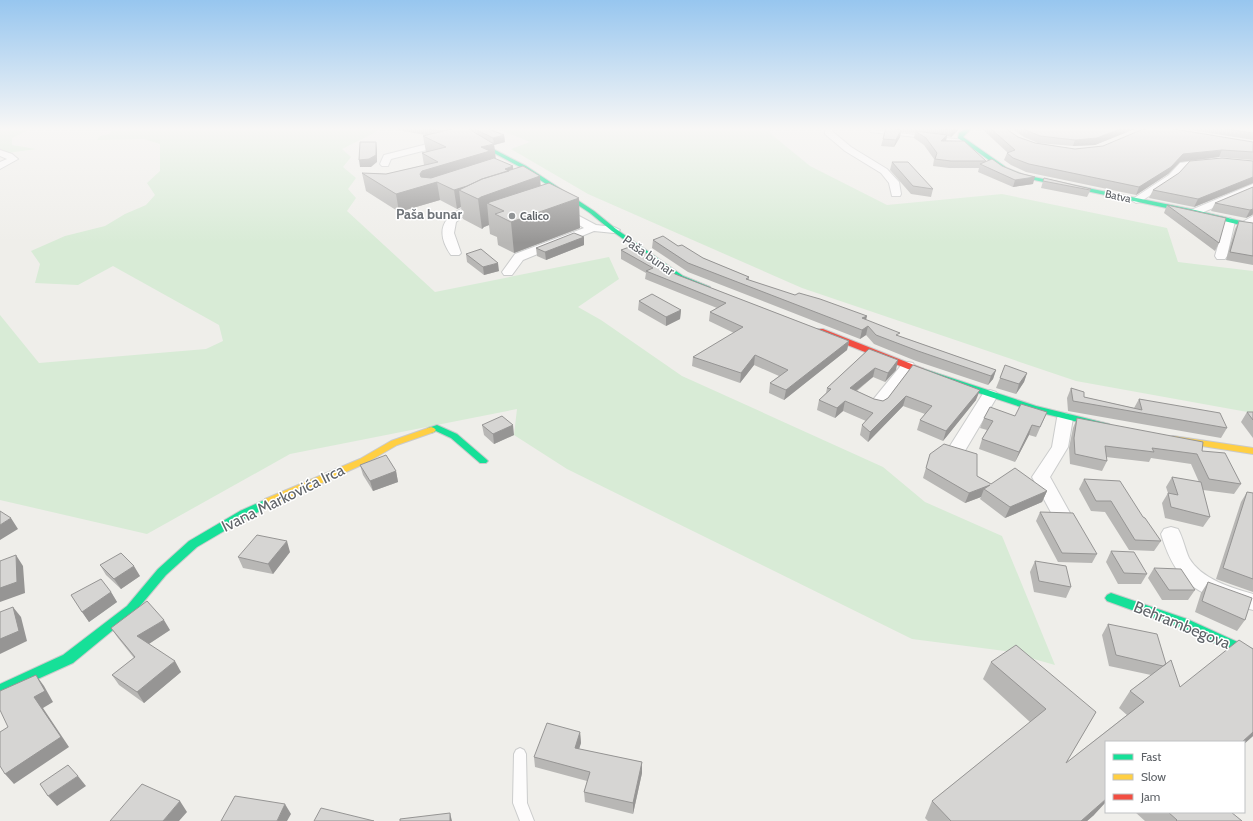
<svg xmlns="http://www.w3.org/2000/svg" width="1253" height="821" font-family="Cabin,sans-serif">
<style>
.green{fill:#d8ebd6}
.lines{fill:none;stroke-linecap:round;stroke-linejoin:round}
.lane-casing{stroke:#cbcccc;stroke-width:2}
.street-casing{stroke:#cbcccc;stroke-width:2}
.fast-casing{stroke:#cacacb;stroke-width:2}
.slow-casing{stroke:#cacacb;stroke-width:2}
.jam-casing{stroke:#cacacb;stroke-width:2}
.lane{fill:#fdfcfc;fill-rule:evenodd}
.street{fill:#fdfcfc;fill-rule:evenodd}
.fast{fill:#16e098;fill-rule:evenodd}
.slow{fill:#ffcf43;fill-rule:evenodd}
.jam{fill:#f24e42;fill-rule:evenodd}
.wall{fill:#b8b7b5}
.shaded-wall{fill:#969594}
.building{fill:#d6d5d3;stroke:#969594}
.poi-dot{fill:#919496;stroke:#fff;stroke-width:1.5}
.labels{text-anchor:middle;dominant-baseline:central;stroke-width:3;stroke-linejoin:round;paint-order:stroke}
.far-street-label{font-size:11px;fill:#5f6368;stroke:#fff}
.far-poi-label{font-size:11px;font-weight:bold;fill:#5f6368;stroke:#fff;text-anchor:start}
.street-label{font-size:13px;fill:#5f6368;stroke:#fff}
.far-district-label{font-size:14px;font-weight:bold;fill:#70757a;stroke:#fff}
.near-street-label{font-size:16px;fill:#5f6368;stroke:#fff}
</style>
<rect width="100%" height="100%" fill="#efeeea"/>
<path class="green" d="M0 128H33L12 138V145L36 149 0 154Z
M63 128H372L376 132 342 149 351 157 343 167 356 178 348 189 356 198 347 211 435 292 609 257 619 279 578 307 601 320 682 376 883 467 925 502 1002 536 1055 665 1005 651 912 639 567 469 514 435 517 409 290 454 147 534 0 500V315L39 363 206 349 223 341 219 325 113 266 78 285 35 283 40 264 31 251 65 236 105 226 125 214 146 205 155 195 147 183 160 171V144L144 139 97 140 100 136 110 134 112 131 71 130Z
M485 128H769L771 134 810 166 887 205 1002 194 1167 228 1178 262 1253 271V413L1076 381 802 288 588 194 511 149 530 142 498 129Z"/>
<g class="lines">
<defs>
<path id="lane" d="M872 130 925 136 927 137 925 138 871 132 870 131Z
M935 137 966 140 968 141 966 142 937 139H935Z
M520 748 524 750 526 754 527 803 534 821H520L513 803 514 754 516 750Z"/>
<path id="street" d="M825 128H833L832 131 851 147 887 169 899 182 901 194 900 196H892L889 183 881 173 845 151 825 134Z
M447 139 451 142 450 144 391 159 388 166H382L380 164 384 155Z
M0 150 12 154 18 159 0 169V162L7 159 0 156Z
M1208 159 1211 160V164L1186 167 1175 179 1140 202 1136 203 1131 200 1169 175 1180 163Z
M1253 184V191L1199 214 1195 215 1190 212 1191 210Z
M482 202 487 205 486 207 466 214 456 222 454 233 461 253 459 255H451C429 223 453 209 482 202Z
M562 207 596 225 614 227 620 230 614 233 594 231 523 260 512 275H504L502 272 515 254 584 228 558 212 557 210Z
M1253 216V223L1244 227 1239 224Z
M1230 218 1235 221 1227 256 1225 259H1217L1215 256 1225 221Z
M908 362 913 363 915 366 884 407H872L870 404 872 401 903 363Z
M990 390 996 392 998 395 966 449 963 453 957 454 951 453 948 449 984 392Z
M1065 413 1071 415 1073 418 1068 447 1050 477 1070 513 1068 518 1061 520 1054 518 1032 477 1052 447 1057 418 1059 415Z
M1171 527 1178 529C1183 538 1185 549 1189 558 1201 579 1232 588 1253 594V610C1201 595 1178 589 1161 534L1164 529Z"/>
<path id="fast" d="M447 128H453L526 166 594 211 616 229 683 276 710 287 706 289H703L679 278 612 231 590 213 522 168Z
M967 128H972L963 137 1007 168 1024 175 1195 210 1253 224V228L1195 214 1020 177 1003 170 958 138 959 133Z
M921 368 1036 406 1109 424 1111 426 1106 429 1030 410 918 373 917 371 918 369Z
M437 425 457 434 486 459 488 461 486 463H480L451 438 436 431 431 433 426 430 428 428Z
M269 498 273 499 274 502 273 505 248 517 197 547 166 575 135 612 73 663 0 696V684L63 655 127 606 158 569 189 541 240 511Z
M1111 593 1187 619 1253 649V660L1179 627 1107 601 1105 598 1107 595Z"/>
<path id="slow" d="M431 427 434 428 436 430 434 432 397 445 366 463 273 505H265L264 502 265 499 360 459 391 441Z
M1173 436 1253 448V454L1170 441 1168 439 1170 437Z"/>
<path id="jam" d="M817 329H823L924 369 925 371 924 373H918L817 333 816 331Z"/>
</defs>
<use href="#lane" class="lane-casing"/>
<use href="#street" class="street-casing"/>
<use href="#fast" class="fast-casing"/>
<use href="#slow" class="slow-casing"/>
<use href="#jam" class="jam-casing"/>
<use href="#lane" class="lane"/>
<use href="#street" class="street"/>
<use href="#fast" class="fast"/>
<use href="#slow" class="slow"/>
<use href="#jam" class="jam"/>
</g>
<path class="wall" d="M386 128H451L452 129 455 128H486L504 135 505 142 494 145 495 159 541 186 580 228 514 253 498 245 497 237 490 234 489 225 484 227 482 229 463 219 461 207 457 209 440 200 399 212 366 191 362 173 386 174 424 165 422 153 426 152 423 136 425 135Z
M887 128H960L951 137 947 136 946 141 986 161 985 162 1002 166 1033 184 1013 187 978 172 979 168H949L933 166 934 159 924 145 914 138 915 133 901 132 900 137 894 147 881 146 883 139Z
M981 128H1005L1018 137 1035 143 1075 149 1253 142V160L1219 157 1180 162 1168 174 1136 195 1026 172 1011 165 1004 160 1007 153H1008Z
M1010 128H1140L1132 130 1095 145 1073 146 1038 143 1024 137Z
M1177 128H1253V140Z
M1253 161V183L1194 207 1149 198 1153 190Z
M892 162 933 189 931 197 911 194 890 170Z
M1044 178 1091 189 1087 197 1041 188Z
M1253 187V215H1252L1246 218 1211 211 1215 203Z
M1167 205 1219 243 1215 251 1164 213Z
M1239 221 1253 223V265L1226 260 1235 229Z
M584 237V245L546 260 537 256 536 248Z
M653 240 678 246 703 258 749 277V280L866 320 899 336 996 370 993 379 988 385 916 361 874 344 866 335 860 339 688 272 652 248Z
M621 250 675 274 849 341 847 350 784 400 769 393 770 383 779 376 754 365 740 383 692 366 693 357 734 333 709 321 710 312 717 308 645 279 646 273 621 259Z
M466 254 499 271 484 275 467 262Z
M639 301 681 310 680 319 666 326 638 310Z
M869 349 896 370 885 382 873 377 857 391 874 399 883 401 888 398 913 365 976 400 943 441 917 430 920 420 925 414 903 406 868 442 860 435 862 425 866 421 843 411 835 418 817 410 819 400 826 393 827 388Z
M1027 373 1024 382 1016 394 996 388 1000 378Z
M1071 388 1084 397 1134 408 1139 399 1227 428 1221 438 1068 411 1067 398Z
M1047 412 1036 437 1029 435 1015 462 979 449 982 439 987 430 980 428 984 418 1015 416Z
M1247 412H1253V438L1241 422Z
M1077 418 1202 451 1241 484 1234 494 1203 490 1210 517 1203 527 1165 518 1162 503 1168 493 1166 487 1172 477 1199 482 1191 464 1151 458 1149 462 1106 457 1107 461 1102 471 1070 464 1069 448 1073 428Z
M482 425 514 435 494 444 484 435Z
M930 454 977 476 991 484 1047 491 1042 502 1005 518 980 499 981 497 965 503 923 478Z
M360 465 396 471 398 482 373 491 363 475Z
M1084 479 1143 517 1161 541 1154 551 1129 550 1105 512 1091 511 1079 489Z
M1247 492 1253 493V592L1216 579 1241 502Z
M1040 512 1097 554 1092 563 1058 562 1036 521Z
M1111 551 1147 574 1141 584H1118L1106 562Z
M290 552 273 574 243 568 238 557Z
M1035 561 1071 587 1066 598 1034 592 1030 572Z
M100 565 140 576 121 589 106 575Z
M1154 568 1195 590 1188 600H1162L1148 578Z
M1208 582 1245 620 1237 631 1195 612 1201 593Z
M111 592 117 602 89 622 71 595Z
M1108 624 1166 664 1180 687 1253 649V736L1244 744V742H1106L1094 815 1087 821H928L925 818 932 801 1030 722 983 679 991 662 1096 712 1066 763 1127 715 1119 708 1130 691 1151 675 1109 666 1102 635Z
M111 628 170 630 149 644 181 672 144 703 119 685 112 675 134 658 118 638Z
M580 732 581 743 579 749 642 762V773L633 814 585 802 584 792 587 781 535 767 534 757Z
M1135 812H1231L1242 821H1145Z"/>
<path class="shaded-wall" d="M955 128H960L951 137 952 130Z
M1122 128H1140L1132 130 1095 145 1073 146 1075 140Z
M901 130 900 137 894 147 896 140Z
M504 135 505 142 494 145 493 138Z
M947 135 946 141H941Z
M376 142 377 149V162L371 167H360L359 160Z
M494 144 496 160 437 182 440 200 399 212 396 194 420 174 422 171 481 147Z
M1222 150 1219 157 1180 162 1168 174 1136 195 1139 187 1183 154Z
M513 166 514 184 540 176 542 205 504 211 487 203 489 225 484 227 482 229 478 199 459 190 461 207 457 209 454 190 505 169Z
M1035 177 1033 184 1013 187 1015 180Z
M1253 177V183L1194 207 1198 199Z
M579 198 580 228 514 253 511 222Z
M1253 209V213L1252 215 1246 218 1250 210Z
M584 237V245L546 260 545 252Z
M498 263 499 271 484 275 483 267Z
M681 310 680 319 666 326V317Z
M867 316 865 325 862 318Z
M868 326 866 335 860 339 862 330Z
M849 341 847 350 784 400 786 390Z
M755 355 754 365 740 383 741 373Z
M898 360 896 370 885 382 888 373Z
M875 368 873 377 848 397 850 388Z
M996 370 993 379 988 385 991 376Z
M1027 373 1024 382 1016 394 1019 384Z
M980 390 976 400 943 441 946 431Z
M906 396 903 406 868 442 870 432Z
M845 401 843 411 835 418 837 408Z
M513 425 514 435 494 444 493 434Z
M1032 425 1029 435 1015 462 1019 452Z
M396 471 398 482 373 491 370 481Z
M990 485 984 489 981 497 965 503 969 493Z
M1047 491 1042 502 1005 518 1010 507Z
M11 518 18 529 0 540V525Z
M287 541 290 552 273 574 268 564Z
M16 555 23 566 25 593 0 602V588Z
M134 566 140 576 121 589 114 579Z
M111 592 117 602 89 622 82 612Z
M13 607 21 617 27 641 0 654V639Z
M164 620 170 630 144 647 137 636Z
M175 661 181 672 144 703 137 692Z
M36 675 44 686 53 702 43 708 69 747 14 784 5 774 34 697Z
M580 732 581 743 576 758 575 748Z
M1253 732V736L1244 744V742H1242Z
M642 762V773L633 814V803Z
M78 776 86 786 57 806 48 796Z
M1106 799V802L1094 815 1087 821H1081Z
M180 801 187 812 179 821H163Z
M285 804 291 814 287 821H277Z
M450 813 452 821H450Z"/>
<path class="building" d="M420 128H451L452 129 441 131Z
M455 128H467L494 144 481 147 490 151 422 171 420 174 421 177 431 178 494 158 513 166 505 169 509 171 482 179 467 186 454 190 437 182 396 194 362 173 386 174 438 162 422 153 446 147 423 136Z
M473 128H486L504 135 493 138Z
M886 128 901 130 896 140 883 139Z
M932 128H955L952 130Z
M990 128H1005L1018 137 1035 143 1075 149 1103 146 1141 130 1153 128H1168L1253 142V152L1222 150 1183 154 1171 167 1139 187 1029 164 1013 158 1007 153 1015 150Z
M1022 128H1122L1097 138 1075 140 1040 136 1026 130Z
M1220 128H1253V133Z
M915 131 947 135 941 141H964L986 161H951L935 159 937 153 926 138Z
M360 142H376V155L369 159 359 160Z
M1222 158 1253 161V177L1198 199 1153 190 1179 173 1190 161Z
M992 159 1002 166 1019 173 1035 177 1015 180 980 164Z
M892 162H908L933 189 913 186Z
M523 166 540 176 481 197 478 199 459 190 482 179Z
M1044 178 1091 189 1090 190 1043 181Z
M549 183 579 198 511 222 495 214 504 211 487 203Z
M1253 187V209L1250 210 1215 203Z
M1167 205 1226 218 1219 243Z
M1239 221 1253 223V256L1230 252Z
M574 233 584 237 545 252 536 248Z
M663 236 678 246 682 245 703 258 749 277 746 279 795 295 799 293 820 299 867 316 862 318 900 333 896 335 996 370 991 376 918 351 876 335 868 326 862 330 688 263 653 240Z
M635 245 675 274 849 341 786 390 770 383 788 370 755 355 741 373 693 357 743 327 710 312 726 303 646 271 653 268 621 250Z
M481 249 498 263 483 267 466 254Z
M652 294 681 310 666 317 639 301Z
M869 349 898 360 888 373 875 368 850 388 874 399 883 401 888 398 913 365 980 390 946 431 920 420 932 406 906 396 870 432 862 425 873 413 845 401 837 408 819 400 831 389 827 388Z
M1005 365 1027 373 1019 384 1000 378Z
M1071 388 1084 392V397L1142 410 1139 399 1220 413 1227 428 1073 401Z
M1021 404 1047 412 1040 427 1032 425 1019 452 982 439 993 421 984 418 990 407 1015 416Z
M1247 412H1253V420Z
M502 416 513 425 493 434 482 425Z
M1077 418 1203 442 1202 451 1225 453 1241 484 1209 479 1197 454 1152 448 1154 452 1105 446 1107 461 1075 454 1074 438Z
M944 444 977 454V476L991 484 1015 468 1047 491 1010 507 984 489 990 485 969 493 926 468 930 454Z
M386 455 396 471 370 481 360 465Z
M1172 477 1201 482 1210 517 1171 507 1168 493 1178 495Z
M1084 479 1120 481 1143 517 1145 518 1161 541 1135 540 1111 501H1096Z
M1247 492 1253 493V579L1223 568Z
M0 511 11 518 0 525Z
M1040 512 1073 513 1097 554 1062 553Z
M257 535 287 541 268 564 238 557Z
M1111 551 1134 552 1147 574 1124 573Z
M121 553 134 566 114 579 100 565Z
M16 555 17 582 0 588V561Z
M1035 561 1066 566 1071 587 1039 581Z
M1154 568 1181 569 1195 590H1169Z
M101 579 111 592 82 612 71 595Z
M1208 582 1252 598 1245 620 1202 601Z
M147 601 164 620 137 636 175 661 137 692 112 675 135 657 111 628Z
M13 607 19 631 0 639V612Z
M1108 624 1157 634 1166 664 1163 666 1116 655Z
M1239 640 1253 649V732L1242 742H1106V799L1081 821H951L932 801 1046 709 991 662 1016 645 1096 712 1066 763 1144 702 1130 691 1171 660 1180 687Z
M36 675 45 691 34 697 61 737 5 774 0 766V732L8 727 0 710V691Z
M547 723 580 732 575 748 642 762 633 803 584 792 590 772 534 757Z
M68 765 78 776 48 796 40 784Z
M142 784 180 801 163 821H110Z
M235 796 285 804 277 821H221Z
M321 808 374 821H314Z
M1168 812H1231L1242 821H1176L1177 820Z
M450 813V821H400V819Z"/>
<linearGradient id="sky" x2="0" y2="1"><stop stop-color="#97c6ef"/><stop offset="0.53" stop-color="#f8f7f6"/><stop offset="1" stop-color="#f8f7f6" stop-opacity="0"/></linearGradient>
<rect width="1253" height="243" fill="url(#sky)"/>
<circle class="poi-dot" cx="512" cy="216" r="4"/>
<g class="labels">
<g class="far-street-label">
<text transform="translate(1118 196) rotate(12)">Batva</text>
</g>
<g class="far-poi-label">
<text x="520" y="216">Calico</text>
</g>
<g class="street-label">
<text transform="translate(649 255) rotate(35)">Paša bunar</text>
</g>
<g class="far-district-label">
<text x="429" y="214">Paša bunar</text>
</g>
<g class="near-street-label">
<text transform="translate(283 498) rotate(-26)">Ivana Markovića Irca</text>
<text transform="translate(1182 625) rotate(22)">Behrambegova</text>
</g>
</g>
<rect x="1105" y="741" width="140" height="72" fill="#ffffff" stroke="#bfc1c3"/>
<rect x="1113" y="754" width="20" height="6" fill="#16e098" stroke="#bfc1c3"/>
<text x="1141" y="761" font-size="12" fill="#5f6368">Fast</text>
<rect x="1113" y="774" width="20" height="6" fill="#ffcf43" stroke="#bfc1c3"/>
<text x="1141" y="781" font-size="12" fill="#5f6368">Slow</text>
<rect x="1113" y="794" width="20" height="6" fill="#f24e42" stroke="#bfc1c3"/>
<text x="1141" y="801" font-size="12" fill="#5f6368">Jam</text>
</svg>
